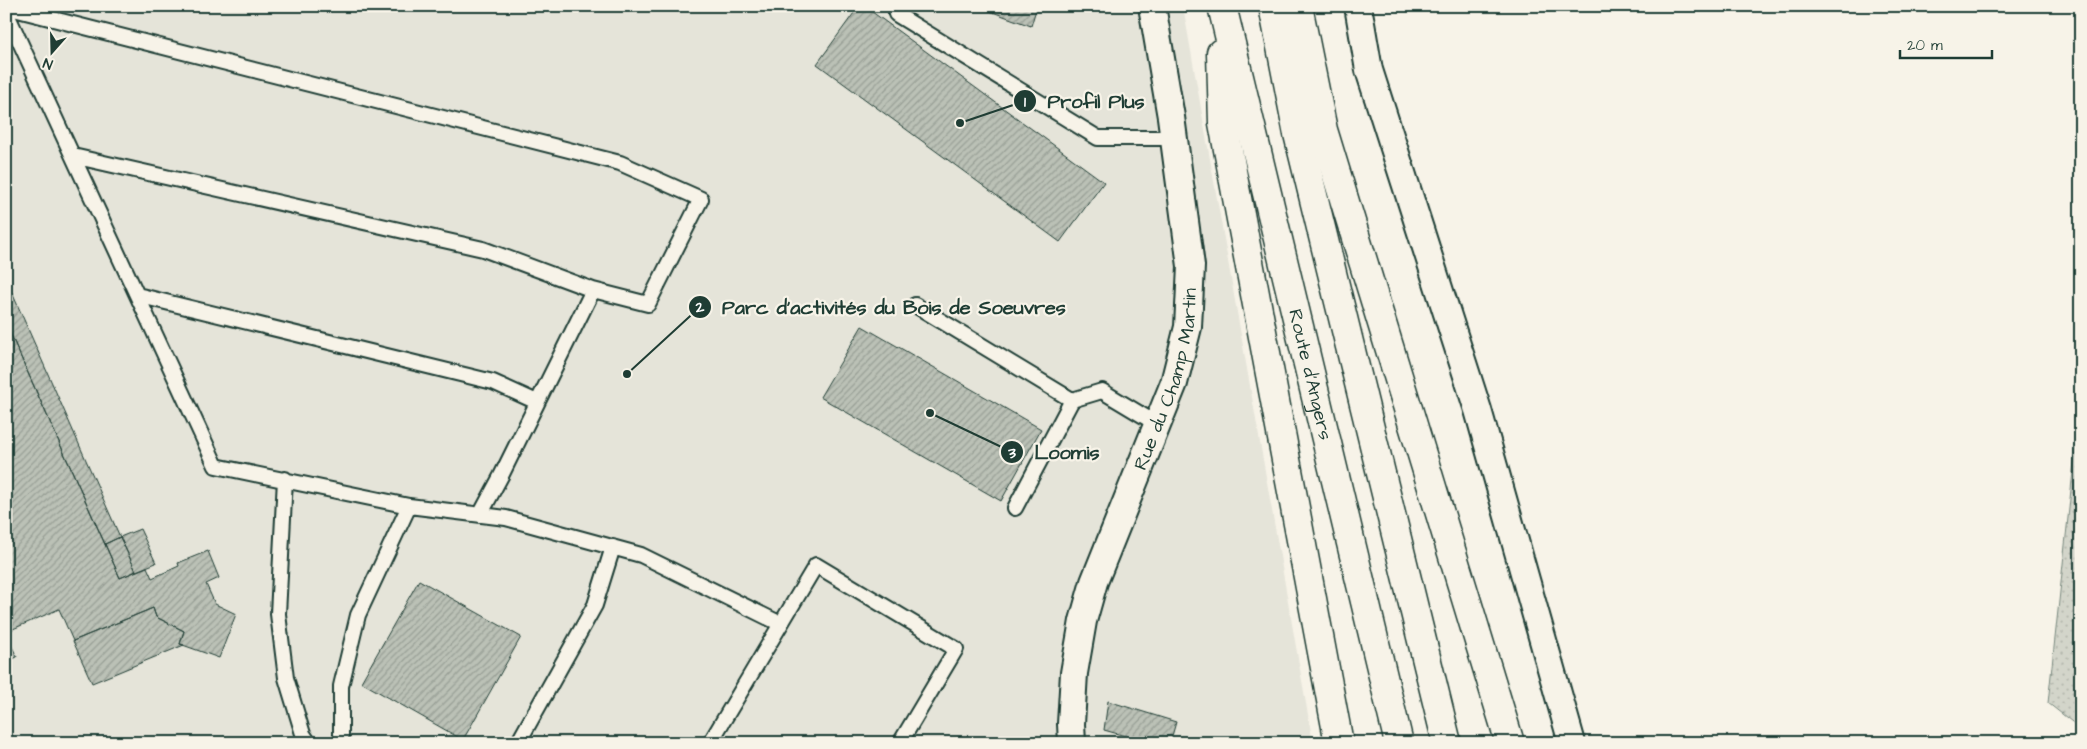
<svg xmlns="http://www.w3.org/2000/svg" width="2087" height="749" font-family="'Architects Daughter',sans-serif">
<style>
.built{fill:#e5e4d9}
.grass{fill:url(#grass-dots);stroke:#79897f}
.building{fill:url(#building-hatch);stroke:#1f3d34}
.lines{fill:none;stroke-linecap:round;stroke-linejoin:round}
.lane-casing{stroke:#1f3d34;stroke-width:18}
.street-casing{stroke:#1f3d34;stroke-width:30}
.highway-casing{stroke:#1f3d34;stroke-width:31}
.lane{stroke:#f7f3e8;stroke-width:14}
.street{stroke:#f7f3e8;stroke-width:26}
.highway{stroke:#f7f3e8;stroke-width:28}
.labels{text-anchor:middle;dominant-baseline:central;stroke-width:4.5;stroke-linejoin:round;paint-order:stroke}
.street-label{font-size:19px;fill:#1f3d34;stroke:#f7f3e8}
.leader{fill:none;stroke:#1f3d34;stroke-width:2}
.callout-dot{fill:#1f3d34;stroke:#f7f3e8;stroke-width:2}
.mark-label{font-size:15px;text-anchor:middle;font-weight:bold;fill:#fff}
.callout-label{font-size:20px;text-anchor:middle;font-weight:bold;fill:#1f3d34;stroke:#f7f3e8;stroke-width:4.5;stroke-linejoin:round;paint-order:stroke}
</style>
<defs>
<pattern id="grass-dots" width="8" height="8" patternUnits="userSpaceOnUse" patternTransform="scale(1.25)"><rect width="8" height="8" fill="#d3d5ca"/><path d="M2 2h.1M6 6h.1" fill="none" stroke="#b5b8ae" stroke-width="1.8" stroke-linecap="round"/></pattern>
<pattern id="building-hatch" width="6" height="6" patternUnits="userSpaceOnUse" patternTransform="scale(1.25)"><rect width="6" height="6" fill="#bbc1b6"/><path d="M-1 1l2-2M0 6l6-6M5 7l2-2" fill="none" stroke="#979e95"/></pattern>
</defs>
<rect width="100%" height="100%" fill="#f7f3e8"/>
<filter id="ink" filterUnits="userSpaceOnUse"><feTurbulence type="fractalNoise" baseFrequency=".02" numOctaves="2"/><feDisplacementMap in="SourceGraphic" scale="10" xChannelSelector="R" yChannelSelector="G"/><feConvolveMatrix kernelMatrix="1 2 1 2 8 2 1 2 1" color-interpolation-filters="sRGB"/></filter>
<g filter="url(#ink)">
<path class="built" d="M6 6H1183L1313 743H6Z"/>
<path class="grass" d="M2081 397V729L2048 703Z"/>
<path class="building" d="M859 6H864L1104 182 1060 242 817 64Z
M976 6H1037L1031 26Z
M6 279 120 537 105 544 6 324Z
M6 324 120 578 147 567 152 578 179 566 178 563 208 551 219 578 206 584 215 604 236 614 219 658 180 644 184 631 156 617 153 608 73 641 59 609 6 632Z
M862 326 1041 429 1001 501 820 397Z
M140 529 156 563 136 571 120 537Z
M120 537 136 571 120 578 105 544Z
M419 580 521 637 463 740 361 682Z
M153 608 156 617 184 631 180 644 184 645 92 683 73 641Z
M6 634 17 657 6 662Z
M1108 701 1176 722 1170 743H1136V739L1104 730Z"/>
<g class="lines">
<defs>
<path id="lane" d="M6 7 620 163 701 199 648 304 593 290 501 476 480 515
M6 12 216 466 409 506 506 518 641 555 781 624
M896 14 1098 138H1174
M73 156 483 249 593 290
M137 295 493 382 537 402
M915 305 1072 400 1102 391 1157 424
M285 479 278 614 286 678 303 734 309 743
M1015 508 1072 400
M341 743V686L358 615 409 506
M518 743 595 605 613 547
M710 743 816 565 956 649 900 743"/>
<g id="street">
<path d="M1358 6 1369 70 1478 410 1572 743"/>
<path id="s1" d="M1072 743 1071 724 1074 673 1083 621 1094 582 1174 383 1188 327 1191 266 1171 117 1152 6"/>
</g>
<g id="highway">
<path id="s2" d="M1222 6 1399 743"/>
<path d="M1273 6 1298 134 1447 743"/>
<path d="M1298 6 1323 130 1510 743"/>
<path d="M1221 53 1223 123 1339 743"/>
</g>
</defs>
<use href="#lane" class="lane-casing"/>
<use href="#street" class="street-casing"/>
<use href="#highway" class="highway-casing"/>
<use href="#lane" class="lane"/>
<use href="#street" class="street"/>
<use href="#highway" class="highway"/>
</g>
</g>
<g class="labels">
<g class="street-label">
<text stroke="none"><textPath href="#s2" startOffset="379">Route d'Angers</textPath></text>
<text stroke="none"><textPath href="#s1" startOffset="380">Rue du Champ Martin</textPath></text>
</g>
</g>
<path class="leader" d="M960 123L1025 101M627 374L700 307M930 413L1012 452"/>
<g class="callout-dot">
<circle cx="960" cy="123" r="5"/>
<circle cx="627" cy="374" r="5"/>
<circle cx="930" cy="413" r="5"/>
<circle cx="1025" cy="101" r="12"/>
<circle cx="700" cy="307" r="12"/>
<circle cx="1012" cy="452" r="12"/>
</g>
<g class="mark-label">
<text x="1025" y="107">1</text>
<text x="700" y="312">2</text>
<text x="1012" y="458">3</text>
</g>
<g class="callout-label">
<text x="1096" y="108">Profil Plus</text>
<text x="894" y="314">Parc d'activités du Bois de Soeuvres</text>
<text x="1067" y="459">Loomis</text>
</g>
<rect width="2087" height="749" fill="none" stroke="#f7f3e8" stroke-width="25"/>
<rect x="12" y="12" width="2062" height="724" fill="none" stroke="#1f3d34" stroke-width="2" filter="url(#ink)"/>
<g transform="translate(52 52) rotate(200)" stroke="#f7f3e8" stroke-width="4" paint-order="stroke">
<path d="M0-4L9 19L0 12L-9 19Z" fill="#1f3d34"/>
<text y="-8" font-size="14" font-weight="bold" text-anchor="middle" fill="#1f3d34">N</text>
</g>
<path d="M1900 50v8h92v-8" fill="none" stroke="#1f3d34" stroke-width="2.5"/>
<text x="1907" y="50" font-size="15" fill="#1f3d34" stroke="#f7f3e8" stroke-width="4" paint-order="stroke">20 m</text>
</svg>
